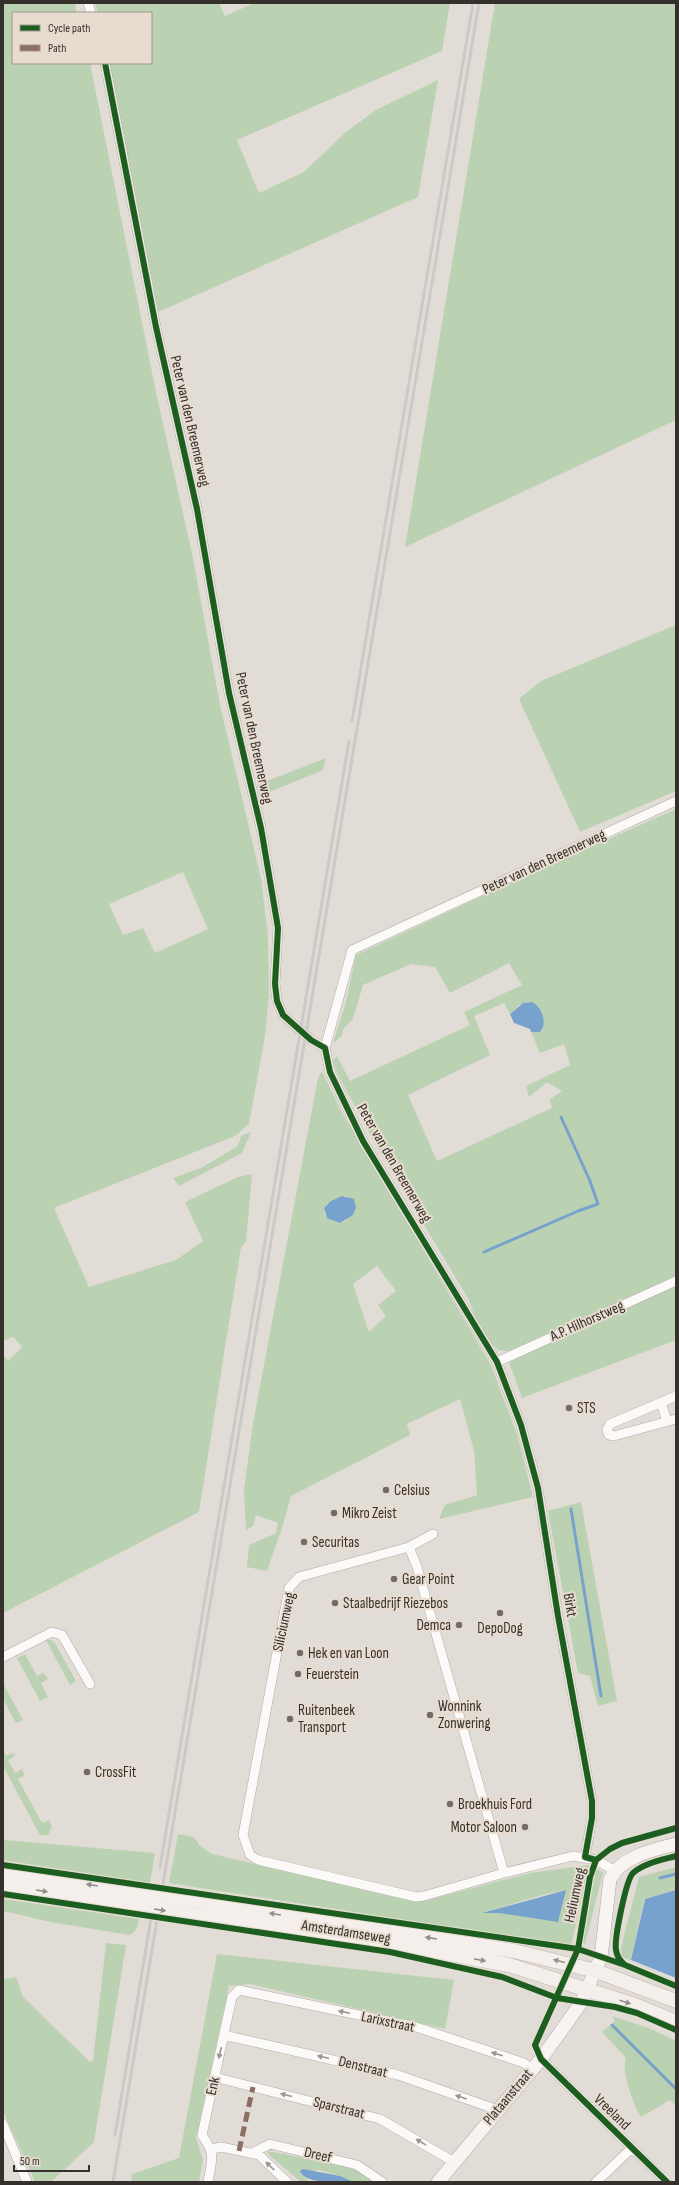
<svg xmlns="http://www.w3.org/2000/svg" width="679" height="2185" font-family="'Sofia Sans Condensed',sans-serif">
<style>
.green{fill:#bbd2b2;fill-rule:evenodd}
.water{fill:#78a2ce}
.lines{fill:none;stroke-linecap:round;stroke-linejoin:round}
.stream{stroke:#78a2ce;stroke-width:3}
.street-casing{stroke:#afaaa5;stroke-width:10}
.secondary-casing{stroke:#afaaa5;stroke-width:14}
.primary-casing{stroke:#bfb4ac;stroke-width:15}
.street{stroke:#fbfaf9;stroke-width:9}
.secondary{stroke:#f7f4f2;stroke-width:13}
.primary{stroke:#f4efeb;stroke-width:14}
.rail{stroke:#cccac8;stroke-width:3}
.primary-bridge-casing{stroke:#bfb4ac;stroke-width:15;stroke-linecap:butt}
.primary-bridge{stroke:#f4efeb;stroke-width:14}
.quiet{stroke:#8d6e63;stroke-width:5;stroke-dasharray:10 5;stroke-linecap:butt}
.cycleway-casing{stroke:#e8dcd0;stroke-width:8}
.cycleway{stroke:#1b5e20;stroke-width:6}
.oneway{fill:#94908c}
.oneway2{fill:#989592}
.poi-dot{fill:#726c68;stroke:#e8dcd0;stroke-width:1.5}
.labels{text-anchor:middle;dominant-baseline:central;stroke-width:4;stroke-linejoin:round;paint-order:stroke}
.street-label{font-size:15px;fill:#35302c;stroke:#e8dcd0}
.poi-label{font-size:15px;fill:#35302c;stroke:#e8dcd0;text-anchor:start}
</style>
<rect width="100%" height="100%" fill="#e2dcd6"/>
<path class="green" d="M3 3H75L77 13H13V63H90L157 397 193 558 220 705 261 878 268 936 269 995 265 1036 249 1124 235 1136 54 1208 89 1287 176 1260 203 1241 185 1202 238 1177 252 1174 246 1242 241 1247 199 1512 3 1613V1354L8 1361 22 1347 13 1337 3 1341ZM183 872 208 929 155 953 143 928 123 935 109 904Z
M95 3H219L225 16 254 3H450L442 51 237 140 259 193 304 172 346 132 376 110 438 80 418 197 158 312 109 63H151V13H98Z
M495 3H676V420L405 547Z
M676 625V791L580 832 519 699 541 681Z
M326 758 323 770 260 796 257 785Z
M676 809V1276L509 1351 499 1350C488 1344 472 1312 469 1300L373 1140 337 1073 333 1061 337 1056 350 1081 470 1025 464 1012 522 985 509 963 450 993 435 967 411 964 363 985 353 1019 343 1029 342 1036 333 1043 346 1002 356 955 506 885ZM528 1002 542 1017V1031L531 1032 540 1053 564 1044 570 1065 526 1086 529 1097 547 1082 562 1091 550 1099 552 1108 437 1161 408 1095 490 1055 474 1016 504 1003 510 1014 519 1005Z
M322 1071 342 1113 491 1365 518 1437 533 1497 439 1519 445 1505 477 1495 474 1451 460 1399 407 1424 410 1435 291 1496 282 1528 267 1571 247 1567 249 1545 276 1533 278 1523 256 1515 253 1526 246 1530 244 1490 253 1423 318 1078ZM342 1196H348L347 1220 340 1223 325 1216 324 1208ZM377 1266 396 1291 378 1305 386 1316 369 1332 353 1284Z
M251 1132 242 1153 179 1186 173 1178 201 1168 238 1146 241 1136Z
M676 1283V1340L522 1398 509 1362 513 1358Z
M581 1502 617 1701 598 1706 590 1676 578 1673 548 1511Z
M51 1640 55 1643 76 1681 70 1685 46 1640Z
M25 1654 37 1676 44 1673 48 1679 41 1683 48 1697 40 1701 17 1658Z
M3 1683 23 1720 16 1723 3 1699Z
M3 1750 6 1756 13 1753 15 1756 8 1760 15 1773 22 1769 25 1775 18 1779 42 1823 49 1820 52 1827 48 1835H40L3 1766Z
M178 1834 194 1837 200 1846 212 1854 416 1901 428 1900 530 1873 589 1865 571 1946 169 1883ZM566 1890 499 1913H482L542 1895Z
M3 1840 155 1853 150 1883 3 1860Z
M676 1867V1890L644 1899 631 1960 622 1957 621 1947 639 1877Z
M596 1869 603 1872 585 1944 583 1942Z
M3 1899 139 1919C138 1927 136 1932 129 1935L50 1922 3 1911Z
M106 1943 126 1945 94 2142 51 2182H35L3 2111V1979L16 1977 23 1997 90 2062 93 2061Z
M217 1954 454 1980 445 2029 250 1984 229 1986 196 2138 203 2159 199 2182H131L132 2174 179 2158Z
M612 2016 649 2028 676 2041V2106L670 2100 641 2117C633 2104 621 2071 626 2058L602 2032 615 2021Z
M268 2151 352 2167 378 2182H354L340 2176 319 2170 301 2174 310 2182H301L268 2154Z"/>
<path class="water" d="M532 1002C542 1007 548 1023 540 1032H531L530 1029 514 1023 510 1014 523 1003Z
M342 1196 354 1199 356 1208 353 1215 340 1223 327 1218 324 1208 331 1201Z
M566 1890 558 1922 499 1913H482Z
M676 1890V1978L631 1960 645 1899Z
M303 2169 340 2176 354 2182C340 2182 305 2185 300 2171Z"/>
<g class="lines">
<path class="stream" d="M484 1252 578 1211 598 1204 590 1181 561 1117
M571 1509 601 1696
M660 1878 676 1874
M612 2025 676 2089"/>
<defs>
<path id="street" d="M88 3 91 13
M105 63 156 327 197 509 229 693 261 828 278 928 275 984 277 1001 283 1015 311 1040 325 1048 330 1072 363 1141 497 1362 521 1425 538 1488 558 1616 592 1801V1818L585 1857
M325 1048 352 950 676 801
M497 1362 676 1281
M676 1396 610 1424 607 1430 609 1435 614 1436 676 1419
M661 1403 667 1421
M409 1547 433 1534
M3 1657 52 1632 62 1635 90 1684
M504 1873 417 1567 409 1547 299 1577 289 1588 243 1835 250 1855 258 1860 416 1897 424 1896 504 1873 573 1856 596 1860 614 1870
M224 2035 398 2075 498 2110
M541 2059 667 2182
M214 2077 380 2119 454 2162
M3 2124 27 2182
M212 2149 221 2147 259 2155 287 2182
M252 2153 270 2144 357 2165 382 2182
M208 2182C212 2158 216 2155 202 2135L232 1997 239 1990 416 2027 524 2063 532 2069
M596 2182 632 2148"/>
<path id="secondary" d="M438 2182 541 2059 581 2003 601 1957 610 1879C622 1856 653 1850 676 1844"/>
<path id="primary" d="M3 1872 130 1891
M3 1884 128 1905
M195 1901 514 1951 596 1971 676 2001
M192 1915 439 1952 509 1965 635 2005 676 2022"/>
</defs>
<use href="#street" class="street-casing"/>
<use href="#secondary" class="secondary-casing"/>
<use href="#primary" class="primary-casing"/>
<use href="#street" class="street"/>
<use href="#secondary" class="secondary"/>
<use href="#primary" class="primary"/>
<path class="rail" d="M352 721 473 3
M160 1867 349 741
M115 2135 152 1912
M113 2182 479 3"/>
<defs>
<path id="primary-bridge" d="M130 1891 195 1901
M128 1905 192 1915"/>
</defs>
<use href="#primary-bridge" class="primary-bridge-casing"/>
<use href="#primary-bridge" class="primary-bridge"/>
<path class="quiet" d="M239 2151 253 2087"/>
<defs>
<path id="cycleway" d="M105 63 156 327 197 509 229 693 261 828 278 928 275 984 277 1001 283 1015 311 1040 325 1048 330 1072 363 1141 497 1362 521 1425 538 1488 558 1616 592 1801V1818L585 1857 596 1860
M3 1865 578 1949 625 1965 676 1986
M3 1894 390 1952 502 1977 557 1998 615 2007 637 2013 676 2030
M625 1965C620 1961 617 1957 616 1950 614 1939 626 1880 633 1873 644 1863 662 1860 676 1856
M667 2182 541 2059 535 2045 578 1949 590 1877 596 1860 610 1849 622 1843 676 1828"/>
</defs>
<use href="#cycleway" class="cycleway-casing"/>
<use href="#cycleway" class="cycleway"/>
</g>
<defs><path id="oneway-solid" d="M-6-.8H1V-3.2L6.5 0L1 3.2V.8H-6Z"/></defs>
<g class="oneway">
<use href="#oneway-solid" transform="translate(92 1885) rotate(-171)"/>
<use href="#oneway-solid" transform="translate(42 1891) rotate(9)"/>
<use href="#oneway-solid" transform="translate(160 1910) rotate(9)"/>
<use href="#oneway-solid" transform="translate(275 1914) rotate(-171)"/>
<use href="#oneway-solid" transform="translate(431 1938) rotate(-171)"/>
<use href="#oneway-solid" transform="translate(480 1960) rotate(11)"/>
<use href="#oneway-solid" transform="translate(559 1961) rotate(-166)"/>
<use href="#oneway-solid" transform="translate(625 2002) rotate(18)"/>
</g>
<g class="oneway2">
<use href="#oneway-solid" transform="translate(344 2012) rotate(-168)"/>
<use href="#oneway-solid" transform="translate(220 2053) rotate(103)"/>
<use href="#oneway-solid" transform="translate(497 2054) rotate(-162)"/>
<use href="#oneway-solid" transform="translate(323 2057) rotate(-167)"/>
<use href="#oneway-solid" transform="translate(286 2095) rotate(-166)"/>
<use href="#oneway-solid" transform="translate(461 2097) rotate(-161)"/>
<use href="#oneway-solid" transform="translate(421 2142) rotate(-149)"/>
<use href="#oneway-solid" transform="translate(270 2166) rotate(-137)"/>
</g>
<g class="poi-dot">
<circle cx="569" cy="1408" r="4"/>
<circle cx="386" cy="1490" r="4"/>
<circle cx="334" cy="1513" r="4"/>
<circle cx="304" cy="1542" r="4"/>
<circle cx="394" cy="1579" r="4"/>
<circle cx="335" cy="1603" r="4"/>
<circle cx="500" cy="1613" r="4"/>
<circle cx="459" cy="1625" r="4"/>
<circle cx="300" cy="1653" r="4"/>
<circle cx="298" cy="1674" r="4"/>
<circle cx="430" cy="1715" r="4"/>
<circle cx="290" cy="1719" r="4"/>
<circle cx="87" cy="1772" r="4"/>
<circle cx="450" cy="1804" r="4"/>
<circle cx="525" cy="1827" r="4"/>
</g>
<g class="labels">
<g class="street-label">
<text transform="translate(190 421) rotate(77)">Peter van den Breemerweg</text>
<text transform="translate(254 738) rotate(78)">Peter van den Breemerweg</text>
<text transform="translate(544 862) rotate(-25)">Peter van den Breemerweg</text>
<text transform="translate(394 1163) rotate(60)">Peter van den Breemerweg</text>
<text transform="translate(587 1321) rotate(-24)">A.P. Hilhorstweg</text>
<text transform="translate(570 1605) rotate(80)">Birkt</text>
<text transform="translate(284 1622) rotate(-78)">Siliciumweg</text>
<text transform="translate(575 1895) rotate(-78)">Heliumweg</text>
<text transform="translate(346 1932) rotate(9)">Amsterdamseweg</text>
<text transform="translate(388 2022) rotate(12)">Larixstraat</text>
<text transform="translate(363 2067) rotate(14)">Denstraat</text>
<text transform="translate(213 2086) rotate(-77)">Enk</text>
<text transform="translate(508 2097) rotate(-50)">Plataanstraat</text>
<text transform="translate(339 2108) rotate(14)">Sparstraat</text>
<text transform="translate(612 2112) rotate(44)">Vreeland</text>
<text transform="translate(318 2155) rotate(13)">Dreef</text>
</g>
<g class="poi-label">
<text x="577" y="1408">STS</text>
<text x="394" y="1490">Celsius</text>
<text x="342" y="1513">Mikro Zeist</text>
<text x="312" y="1542">Securitas</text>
<text x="402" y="1579">Gear Point</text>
<text x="343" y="1603">Staalbedrijf Riezebos</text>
<text x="451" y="1625" text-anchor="end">Demca</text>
<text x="500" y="1628" text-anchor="middle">DepoDog</text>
<text x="308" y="1653">Hek en van Loon</text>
<text x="306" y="1674">Feuerstein</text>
<text x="438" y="1706">Wonnink<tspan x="438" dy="17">Zonwering</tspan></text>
<text x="298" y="1710">Ruitenbeek<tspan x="298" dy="17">Transport</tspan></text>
<text x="95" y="1772">CrossFit</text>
<text x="458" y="1804">Broekhuis Ford</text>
<text x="517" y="1827" text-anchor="end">Motor Saloon</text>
</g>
</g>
<rect width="679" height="2185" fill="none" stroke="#35302c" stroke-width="8"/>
<rect x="12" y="12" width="140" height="52" fill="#e8dcd0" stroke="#a0978e"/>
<rect x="20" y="25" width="20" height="6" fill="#1b5e20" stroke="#a0978e"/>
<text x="48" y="32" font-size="12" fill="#35302c">Cycle path</text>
<rect x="20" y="45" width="20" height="6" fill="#8d6e63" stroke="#a0978e"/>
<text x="48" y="52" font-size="12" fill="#35302c">Path</text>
<path d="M14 2165v6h75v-6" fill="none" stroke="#35302c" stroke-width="2"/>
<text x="20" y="2165" font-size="12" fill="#35302c" stroke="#e8dcd0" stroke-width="3" paint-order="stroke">50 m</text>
</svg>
